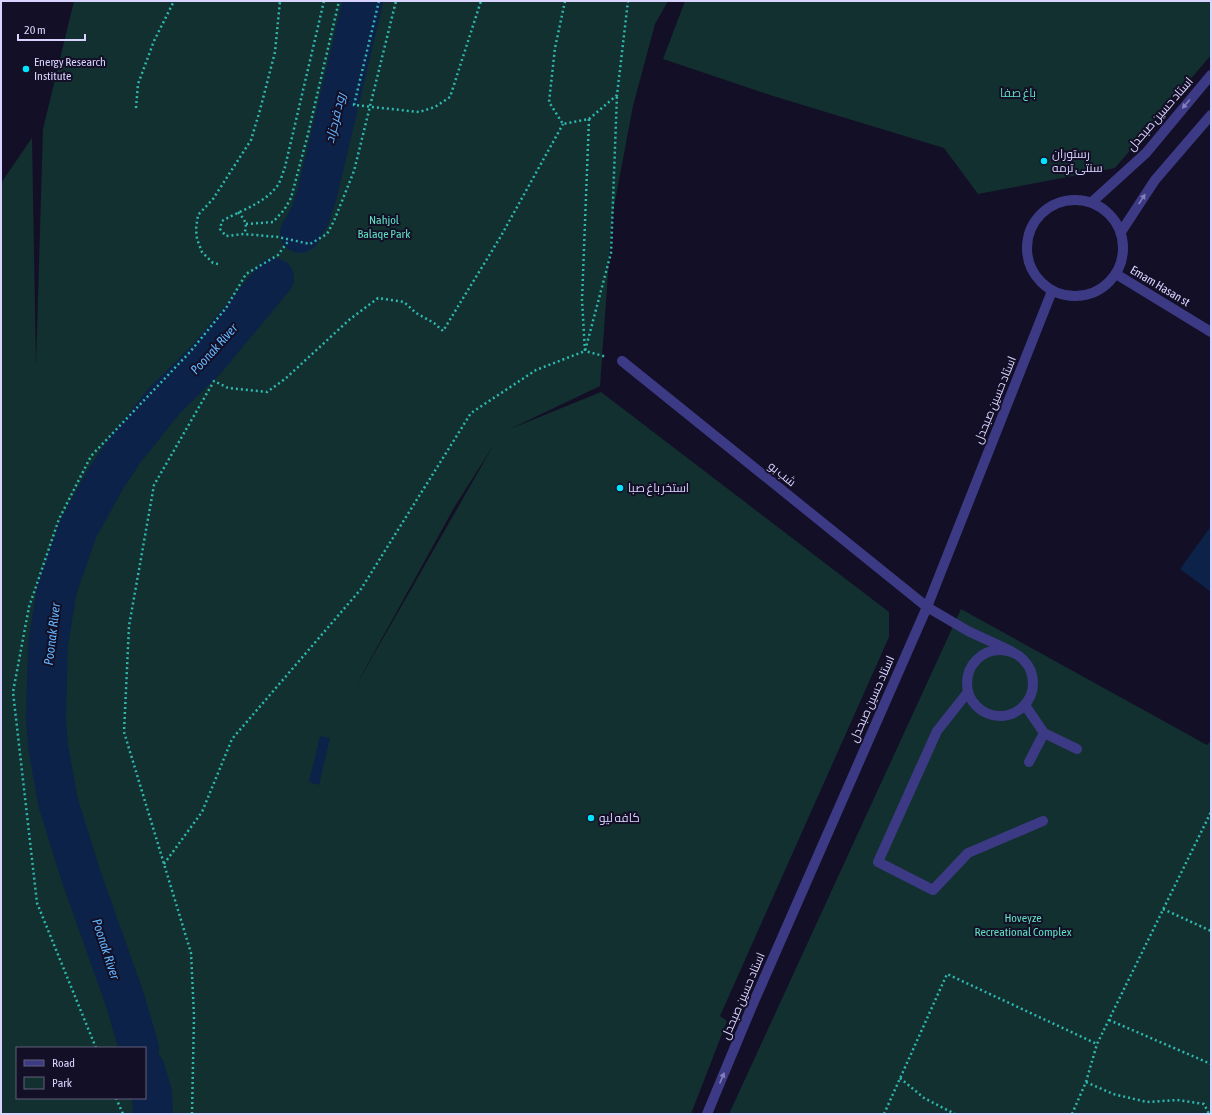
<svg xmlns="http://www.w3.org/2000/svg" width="1212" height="1115" font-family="'Asap Condensed',Cairo,sans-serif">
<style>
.green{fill:#12302f;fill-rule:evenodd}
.water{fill:#0c2248}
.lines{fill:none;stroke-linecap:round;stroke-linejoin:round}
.river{stroke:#0c2248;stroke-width:40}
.path{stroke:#2fb8b0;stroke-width:2.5;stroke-dasharray:2 3;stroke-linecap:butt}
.minor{stroke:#3d3a85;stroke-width:10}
.oneway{fill:#837fbc}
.poi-dot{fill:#00e5ff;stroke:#130f26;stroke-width:1.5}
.labels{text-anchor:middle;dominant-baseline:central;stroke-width:4;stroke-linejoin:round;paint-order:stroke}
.poi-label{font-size:12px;fill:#d9d4ff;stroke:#130f26;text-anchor:start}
.park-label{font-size:12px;fill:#5fe0c0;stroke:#130f26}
.street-label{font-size:12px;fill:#d9d4ff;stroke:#130f26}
.water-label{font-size:13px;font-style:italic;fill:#62b6ff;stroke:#130f26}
</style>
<rect width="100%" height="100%" fill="#130f26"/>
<path class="green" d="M74 1H668L655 24 633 106 612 217 600 386 510 429 601 392 889 612V637L720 1016 727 1021 691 1114H1V183L32 138 36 365 43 129ZM493 446 354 689 455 506ZM17 1048H145V1098H17Z
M685 1H1211V55L1115 168 978 194 944 148 770 95 663 59Z
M961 609 1207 745 1211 741V1114H729Z"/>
<path class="water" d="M1211 526V592L1180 569Z
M320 736 330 738 319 785 309 782Z"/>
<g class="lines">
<path class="river" d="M300 233 310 216 317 194 363 1
M139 1048 125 1000 81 876 58 802 48 746 46 718 48 644 57 589 78 529 105 480 125 450 165 400 206 360 274 278
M145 1069 152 1093 153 1114"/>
<path class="path" d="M324 1 285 167C283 172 281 180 278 185 264 204 241 210 222 221L220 229 226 236 244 234 278 237 310 244 327 234 334 221 354 171 396 1
M379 1 354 105 419 112 435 107 450 97 481 1
M565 1 555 48 549 102 563 124 589 119 582 300 585 351 607 357
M136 108 138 84 154 41 174 1
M589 119 617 95 628 1
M238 212C245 220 248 224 244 234
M246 224 273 222 284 210 291 198 308 134 339 1
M218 264 213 263 202 252 197 239 196 229 198 215 213 199 251 140 260 110 275 52 280 1
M164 864 202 812 232 739 361 589 471 413 536 370 585 351 611 253 617 95
M1163 909 1211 931
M1109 1020 1211 1064
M96 1048 37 903 13 692 29 607 59 519 91 456 190 352 226 308 246 274 278 255 289 240
M900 1078 924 1098 955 1114
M1086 1082 1113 1094 1147 1102 1177 1100 1204 1104 1209 1114
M116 1098 123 1114
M192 1114 194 1016 191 953 124 732 129 626 154 485 214 381 228 388 267 392 285 379 349 320 378 298 404 302 416 313 434 323 443 331 501 236 563 124
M884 1114 947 974 1097 1044
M1072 1114 1086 1082 1097 1044 1211 812"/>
<path class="minor" d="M1027 248a48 48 0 1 1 96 0a48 48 0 1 1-96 0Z
M1092 202 1146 153 1211 75
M1121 232 1155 180 1211 115
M1116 274 1211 332
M622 361 927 607 968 631 1011 651
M967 683a33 33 0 1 1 66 0a33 33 0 1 1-66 0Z
M968 692 937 731 878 862 933 890 968 853 1043 821
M1025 705 1044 733 1029 762
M1044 733 1077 749
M707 1114 752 1006 927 607 1052 291"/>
</g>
<defs><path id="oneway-solid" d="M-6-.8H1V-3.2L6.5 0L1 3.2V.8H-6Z"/></defs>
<g class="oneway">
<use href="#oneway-solid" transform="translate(1186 104) rotate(130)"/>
<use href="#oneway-solid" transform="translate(1142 199) rotate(-57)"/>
<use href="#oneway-solid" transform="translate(722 1078) rotate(-67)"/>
</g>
<g class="poi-dot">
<circle cx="26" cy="69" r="4"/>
<circle cx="1044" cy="161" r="4"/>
<circle cx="620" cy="488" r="4"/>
<circle cx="591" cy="818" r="4"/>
</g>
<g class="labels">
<g class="poi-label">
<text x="34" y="62">Energy Research<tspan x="34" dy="14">Institute</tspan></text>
<text x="1052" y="154">رستوران<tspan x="1052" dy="14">سنتی ترمه</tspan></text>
<text x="628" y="488">استخر باغ صبا</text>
<text x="599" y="818">کافه لیو</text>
</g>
<g class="park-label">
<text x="1018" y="93">باغ صفا</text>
<text x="384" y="220">Nahjol<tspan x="384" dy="14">Balaqe Park</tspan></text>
<text x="1023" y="918">Hoveyze<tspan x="1023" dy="14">Recreational Complex</tspan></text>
</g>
<g class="street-label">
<text transform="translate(1160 114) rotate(-49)">استاد حسین صبحدل</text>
<text transform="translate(1160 286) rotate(31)">Emam Hasan st</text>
<text transform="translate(995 400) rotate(-68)">استاد حسین صبحدل</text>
<text transform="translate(782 474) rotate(39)">شب بو</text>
<text transform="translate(872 699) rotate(-66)">استاد حسین صبحدل</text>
<text transform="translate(743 996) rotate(-67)">استاد حسین صبحدل</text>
</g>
<g class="water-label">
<text transform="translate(335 118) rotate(-77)">رود فرحزاد</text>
<text transform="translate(214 349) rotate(-48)">Poonak River</text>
<text transform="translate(52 634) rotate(-83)">Poonak River</text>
<text transform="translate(106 949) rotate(72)">Poonak River</text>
</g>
</g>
<rect width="1212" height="1115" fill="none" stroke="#d9d4ff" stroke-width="4"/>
<rect x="16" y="1047" width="130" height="52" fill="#130f26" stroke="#625e7d"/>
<rect x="24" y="1060" width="20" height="6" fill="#3d3a85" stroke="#625e7d"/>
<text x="52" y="1067" font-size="12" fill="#d9d4ff">Road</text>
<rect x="24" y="1077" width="20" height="12" fill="#12302f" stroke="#625e7d"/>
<text x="52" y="1087" font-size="12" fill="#d9d4ff">Park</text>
<path d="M18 34v6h67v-6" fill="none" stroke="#d9d4ff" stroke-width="2"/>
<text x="24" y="34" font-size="12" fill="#d9d4ff" stroke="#130f26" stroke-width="3" paint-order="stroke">20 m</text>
</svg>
